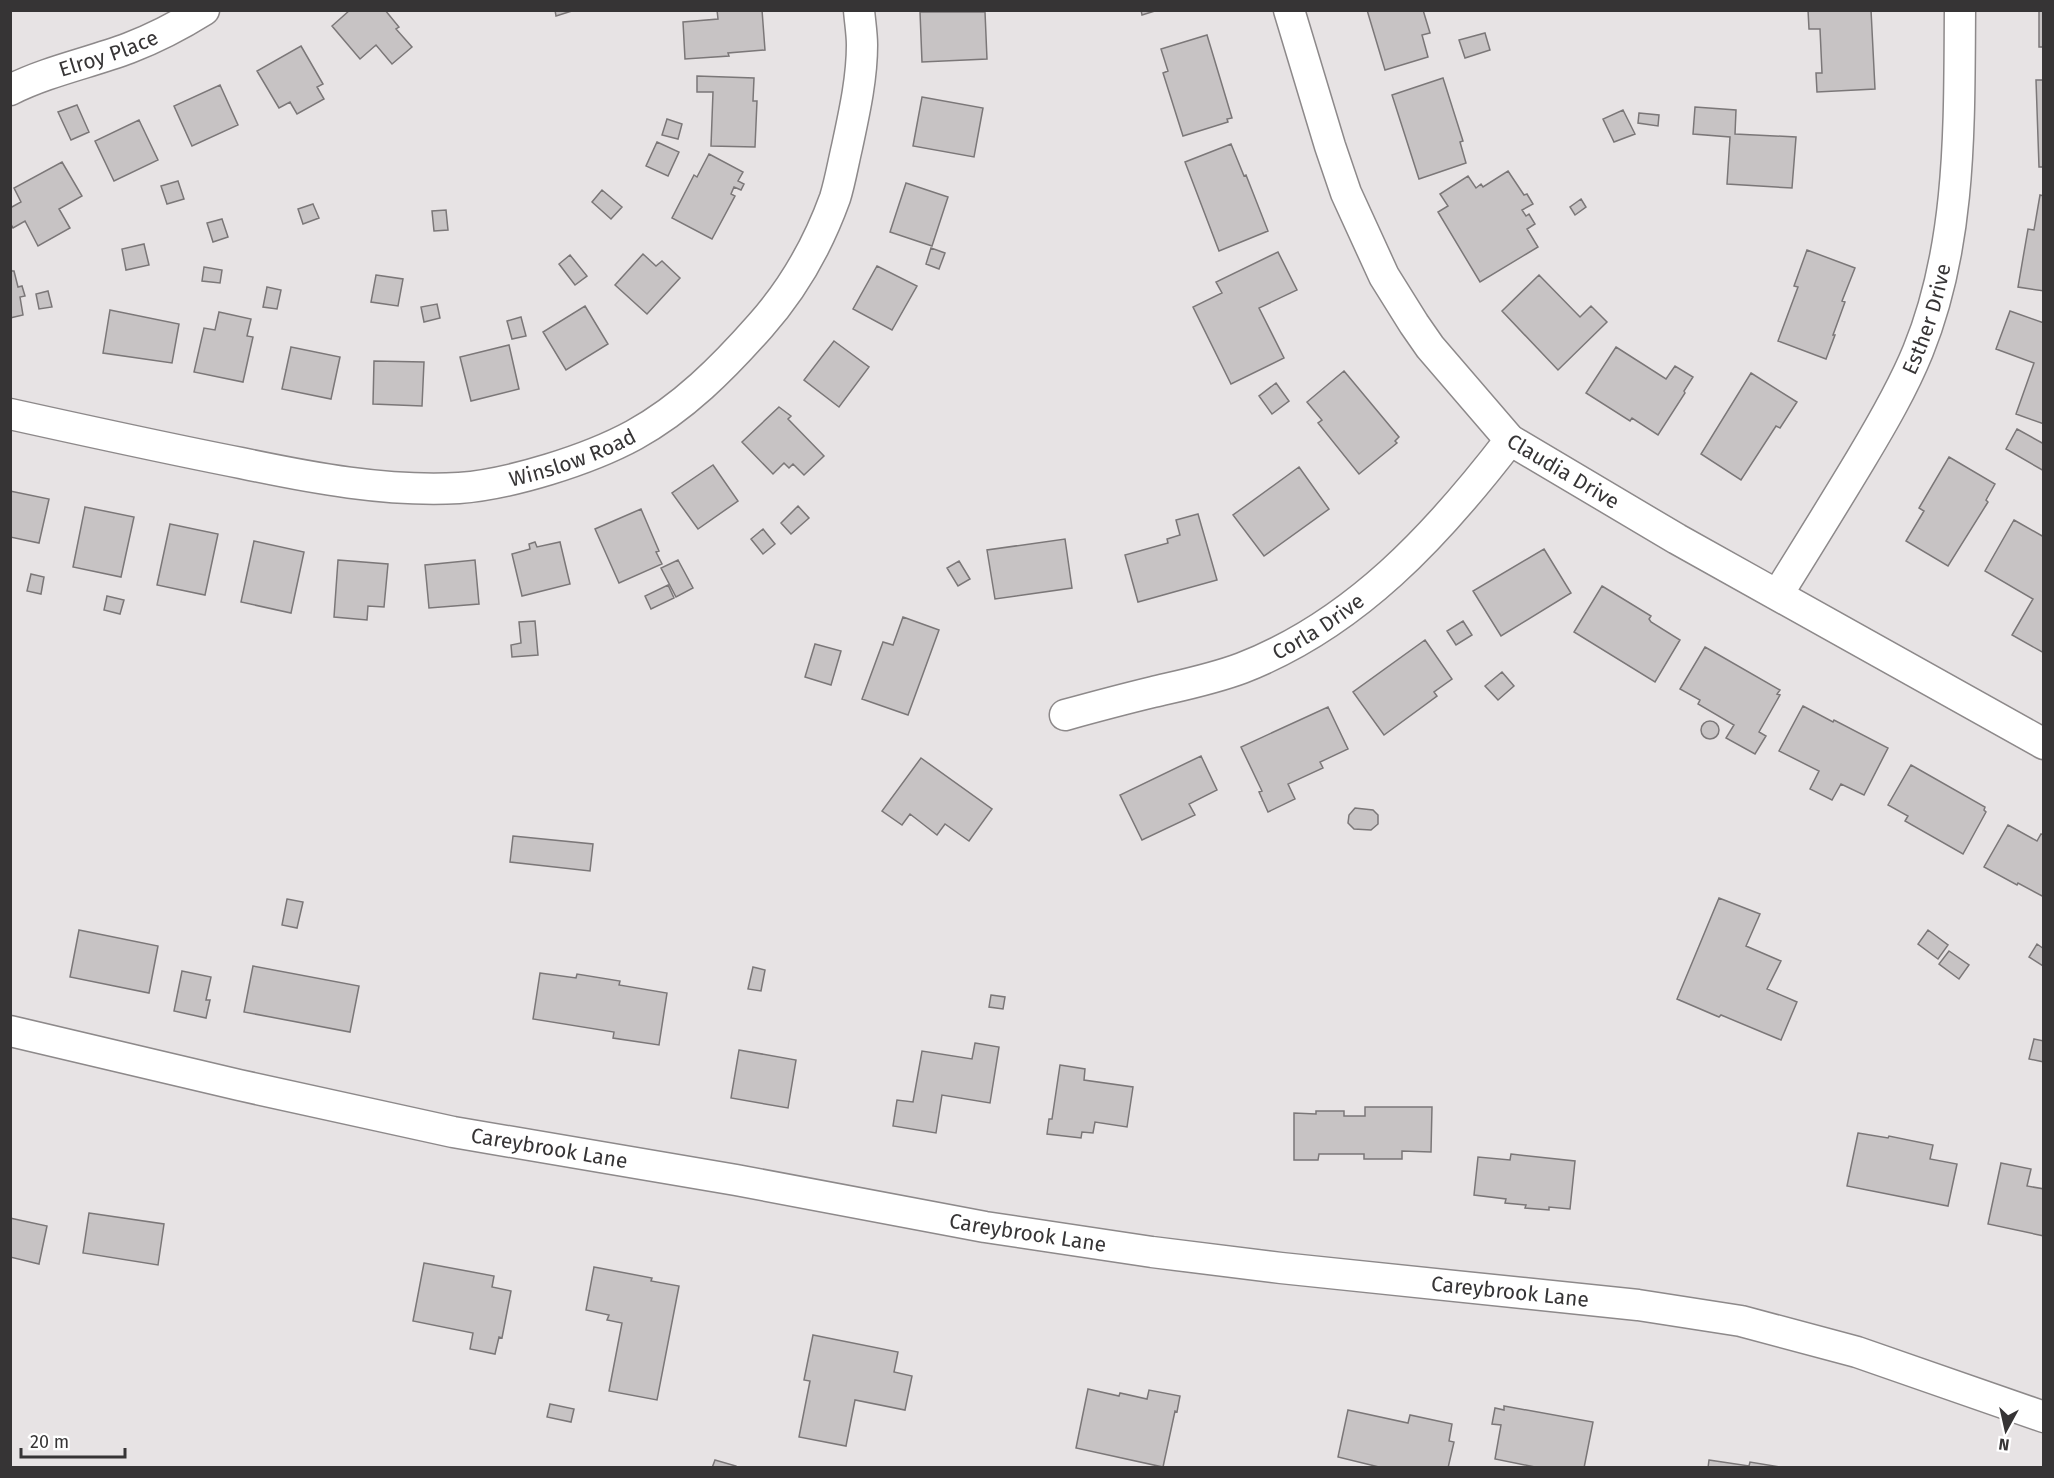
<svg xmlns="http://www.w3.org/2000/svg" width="2054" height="1478" font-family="'Fira Sans',sans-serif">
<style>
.building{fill:#c7c3c4;stroke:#7b7778;stroke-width:1.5}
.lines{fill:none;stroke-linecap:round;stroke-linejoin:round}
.minor-casing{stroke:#8d898a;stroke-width:33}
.minor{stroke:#fff;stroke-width:30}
.labels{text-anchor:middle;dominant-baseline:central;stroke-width:4.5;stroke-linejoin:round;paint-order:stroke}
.street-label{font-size:21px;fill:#363435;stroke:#fff}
</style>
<rect width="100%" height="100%" fill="#e7e3e4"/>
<path class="building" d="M350 10H385L399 27 396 29 412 47 392 64 376 45 360 59 332 26Z
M555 10H575L556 16Z
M717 10H762L765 50 728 53 729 56 685 59 683 22 718 19Z
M1141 10H1158L1142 15Z
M1367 10H1423L1430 33 1422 35 1428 57 1385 70Z
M1808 10H1871L1875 89 1817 92 1816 73H1822L1820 29H1809Z
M2039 10H2044V47H2039Z
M920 12H985L987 59 922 62Z
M1485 33 1490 50 1465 58 1459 40Z
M1207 35 1232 118 1227 119 1228 122 1183 136 1163 73 1168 71 1161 49Z
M301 46 323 84 317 87 324 99 297 114 290 102 279 108 257 71Z
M697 76 754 78 753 101H757L755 147 711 146 713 92H697Z
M1443 78 1463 141 1460 142 1466 163 1419 179 1392 95Z
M2036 80H2044V167H2039Z
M220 85 238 125 192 146 174 106Z
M922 97 983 108 974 157 913 146Z
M77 105 89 132 71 140 58 112Z
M1695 107 1736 110 1735 134 1796 137 1792 188 1727 184 1730 137 1693 134Z
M1623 110 1635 134 1614 142 1603 119Z
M1639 113 1659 115 1658 126 1638 123Z
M667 119 682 124 678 139 662 135Z
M139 120 158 160 114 181 95 141Z
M657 142 679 152 668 176 646 166Z
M1231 144 1244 176 1246 175 1268 231 1219 251 1185 162Z
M709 154 743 172 738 181 744 184 741 190 734 187 731 194 735 196 712 239 672 218 694 175 697 177Z
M62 162 82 196 59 209 70 228 38 246 25 221 13 228 10 223V208L21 202 14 188Z
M1508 171 1524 195 1527 194 1533 204 1522 210 1526 216 1529 214 1535 224 1527 229 1538 247 1480 282 1438 212 1448 206 1440 194 1468 176 1476 188 1481 184 1483 187Z
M178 181 184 199 167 204 161 186Z
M906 183 948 197 932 246 890 232Z
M602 190 622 207 611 219 592 202Z
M2040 195 2044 196V291L2018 287 2028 229 2034 230Z
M1581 199 1586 207 1575 215 1570 207Z
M313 204 319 218 303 224 298 209Z
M446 210 448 230 434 231 432 211Z
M222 219 228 237 213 242 207 223Z
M144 244 149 265 126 270 122 249Z
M931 248 945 253 939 269 926 264Z
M1807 250 1855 268 1842 301 1845 302 1833 335H1835L1826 359 1778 341 1798 287 1794 286Z
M1278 252 1297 290 1259 308 1284 358 1231 384 1193 307 1222 293 1216 282Z
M643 254 656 266 662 261 680 278 647 314 615 285Z
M570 255 587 276 575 285 559 264Z
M877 266 917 286 892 330 853 309Z
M204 267 222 270 220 283 202 281Z
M10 268 12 271H14L18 287 22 286 25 296 20 297 23 315 10 318Z
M376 275 403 279 398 306 371 302Z
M1539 275 1580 317 1591 306 1607 322 1558 370 1502 311Z
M267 287 281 290 277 309 263 307Z
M48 291 52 307 39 309 36 294Z
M437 304 440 318 424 322 421 307Z
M585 306 608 344 566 370 543 332Z
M110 310 179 324 172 363 103 353Z
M2010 311 2044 323V424L2016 414 2034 363 1996 349Z
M219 312 251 319 247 336 253 337 243 382 194 372 204 328 215 330Z
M521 317 526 336 512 339 507 321Z
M834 341 869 367 839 407 804 380Z
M509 345 519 389 471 401 460 357Z
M291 347 340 357 331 399 282 389Z
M1616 347 1666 379 1675 366 1693 377 1684 391 1685 393 1658 435 1632 418 1630 421 1586 393Z
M374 361 424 362 422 406 373 404Z
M1344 371 1399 437 1395 441 1397 443 1359 474 1318 423 1322 420 1307 402Z
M1751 373 1797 402 1780 428 1776 426 1741 480 1701 454Z
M1276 383 1289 401 1272 414 1259 396Z
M779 407 791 416 788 419 824 456 804 475 793 464 789 468 784 463 773 474 742 442Z
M2017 429 2044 444V471L2006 449Z
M1949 457 1995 484 1986 500 1988 502 1948 566 1906 541 1924 511 1919 508Z
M713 465 738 501 698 529 672 493Z
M1299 467 1329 509 1264 556 1233 515Z
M10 491 49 499 39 543 10 537Z
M798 506 809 518 791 534 781 523Z
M85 507 134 517 121 577 73 567Z
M641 509 659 551 656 552 662 564 619 583 595 529Z
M1198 514 1217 580 1138 602 1125 555 1168 543 1167 539 1180 535 1176 520Z
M2014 520 2044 537V653L2012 635 2033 599 1985 571Z
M170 524 218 534 205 595 157 585Z
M763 529 775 544 763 554 751 539Z
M1065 539 1072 588 995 599 987 550Z
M254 541 304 552 291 613 241 602Z
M535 542 537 547 560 542 570 584 522 596 512 554 530 549 529 544Z
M1544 549 1571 593 1501 636 1473 591Z
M338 560 388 564 384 607 368 606 367 620 334 617Z
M475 560 479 604 429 608 425 565Z
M678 560 693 588 676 597 661 568Z
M959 561 970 579 958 586 947 568Z
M31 574 44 577 41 594 27 591Z
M668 585 674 598 651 609 645 596Z
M1602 586 1651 616 1649 619 1651 622 1680 640 1655 682 1574 632Z
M107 596 124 600 120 614 104 610Z
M903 617 939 630 908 715 862 699 883 642 893 645Z
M535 621 538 655 512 657 511 645 521 643 519 622Z
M1463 621 1472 635 1456 645 1447 631Z
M1425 640 1452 679 1434 692 1437 696 1384 735 1353 692Z
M815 644 841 651 831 685 805 677Z
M1705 647 1780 690 1777 694 1780 695 1759 732 1766 736 1755 754 1726 738 1734 725 1698 704 1700 700 1680 689Z
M1502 672 1514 686 1498 700 1485 686Z
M1803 706 1833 722 1834 720 1888 748 1864 795 1841 784 1832 800 1810 789 1819 771 1779 751Z
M1328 707 1348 749 1320 762 1323 768 1288 784 1295 799 1268 812 1259 792 1262 791 1241 747Z
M1701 730a9 9 0 1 1 18 0a9 9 0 1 1-18 0Z
M1201 756 1217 790 1189 804 1195 815 1142 840 1120 795Z
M921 758 992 809 969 841 945 824 937 835 910 814 902 825 882 811Z
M1911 765 1985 807 1984 810 1986 812 1963 854 1905 821 1908 816 1888 805Z
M1355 808 1373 810 1378 815V824L1371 830 1354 829 1348 823 1349 815Z
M2008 825 2037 841 2041 834 2044 835V897L2018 883 2017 885 1984 867Z
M513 836 593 844 590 871 510 862Z
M1719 898 1760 914 1746 946 1781 961 1767 989 1797 1002 1781 1040 1721 1015 1719 1017 1677 999Z
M287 899 303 902 297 928 282 925Z
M79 930 158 946 149 993 70 977Z
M1928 930 1948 945 1938 959 1918 944Z
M2037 944 2044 949 2043 966 2029 957Z
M1949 951 1969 965 1959 979 1939 964Z
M253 966 359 986 350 1032 244 1012Z
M753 967 765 970 761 991 748 989Z
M182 971 211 977 206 1000H210L206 1018 174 1011Z
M540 973 576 978 577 974 620 981 619 985 667 993 659 1045 613 1038 614 1032 533 1019Z
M991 995 1005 997 1003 1009 989 1007Z
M2034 1039 2044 1041V1062L2029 1059Z
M975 1043 999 1047 990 1103 942 1095 936 1133 893 1126 897 1100 913 1102 922 1051 972 1059Z
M739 1050 796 1060 788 1108 731 1098Z
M1060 1065 1085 1069 1084 1080 1133 1087 1127 1127 1095 1122 1093 1133 1082 1132 1081 1138 1047 1134 1049 1119H1052Z
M1365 1107H1432L1431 1152 1402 1151V1159H1364V1154H1319L1318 1160H1294V1113L1316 1114V1111H1344V1116H1365Z
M1858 1133 1888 1138 1889 1136 1933 1145 1930 1159 1957 1164 1948 1206 1847 1186Z
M1511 1154 1575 1161 1570 1209 1549 1207V1210L1525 1208 1526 1205 1505 1203 1506 1199 1474 1195 1478 1157 1510 1160Z
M2001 1163 2031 1169 2027 1186 2044 1189V1236L1988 1224Z
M89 1213 164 1224 158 1265 83 1253Z
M10 1218 47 1226 39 1264 10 1257Z
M424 1263 494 1276 492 1287 511 1291 502 1338 499 1337 495 1354 470 1349 473 1333 413 1321Z
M594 1267 652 1278 651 1281 679 1286 657 1400 609 1391 622 1323 607 1320 609 1315 586 1310Z
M813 1335 898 1352 894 1372 912 1376 905 1410 855 1400 846 1446 799 1437 810 1381 804 1380Z
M1088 1389 1119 1396 1120 1393 1147 1399 1149 1390 1180 1396 1177 1412 1175 1411 1163 1467 1076 1448Z
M550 1404 574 1409 571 1422 547 1417Z
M1504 1406 1593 1422 1584 1468H1540L1495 1459 1501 1425 1492 1424 1495 1408 1504 1410Z
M1348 1410 1408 1423 1410 1415 1452 1424 1449 1441 1454 1442 1448 1468H1383L1338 1457Z
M715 1460 736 1466V1468H712Z
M1709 1460 1749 1466 1750 1462 1786 1468H1708Z"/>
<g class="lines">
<defs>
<g id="minor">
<path id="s1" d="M1289 10 1330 146 1346 193 1384 276 1414 324 1430 347 1510 440 1677 539 2044 744"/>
<path id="s2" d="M10 90C48 71 89 63 129 48 155 38 180 25 204 10"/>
<path id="s3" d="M10 414C87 431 164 448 241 463 312 478 386 492 459 488 511 484 588 460 634 435 683 408 723 368 760 326 793 289 818 245 835 198 840 182 843 164 847 147 854 114 862 79 862 45 862 34 860 22 859 10"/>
<path id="s4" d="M1778 594C1806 549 1834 504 1861 459 1882 424 1903 388 1918 351 1962 243 1959 124 1960 10"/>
<path id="s5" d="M1065 715C1094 707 1124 699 1153 692 1183 685 1213 679 1242 668 1355 624 1437 535 1510 440"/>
<path id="s6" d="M10 1031 239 1085 453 1132 736 1180 985 1227 1152 1252 1281 1268 1638 1305 1741 1321 1857 1352 2044 1417"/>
</g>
</defs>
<use href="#minor" class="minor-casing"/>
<use href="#minor" class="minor"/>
</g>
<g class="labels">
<g class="street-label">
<text stroke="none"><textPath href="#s2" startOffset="105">Elroy Place</textPath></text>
<text stroke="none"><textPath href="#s4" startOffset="314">Esther Drive</textPath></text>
<text stroke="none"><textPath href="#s3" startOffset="574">Winslow Road</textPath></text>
<text stroke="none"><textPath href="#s1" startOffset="552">Claudia Drive</textPath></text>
<text stroke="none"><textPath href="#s5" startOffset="270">Corla Drive</textPath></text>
<text stroke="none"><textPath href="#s6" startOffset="552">Careybrook Lane</textPath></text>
<text stroke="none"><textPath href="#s6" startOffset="1038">Careybrook Lane</textPath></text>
<text stroke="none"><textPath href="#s6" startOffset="1524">Careybrook Lane</textPath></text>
</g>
</g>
<rect width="2054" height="1478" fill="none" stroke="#363435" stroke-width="24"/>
<g transform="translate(2006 1430) rotate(188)" stroke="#ffffff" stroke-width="4.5" paint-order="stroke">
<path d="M0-4.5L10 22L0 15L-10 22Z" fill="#363435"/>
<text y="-9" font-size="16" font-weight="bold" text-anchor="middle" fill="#363435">N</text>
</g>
<path d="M21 1448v9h104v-9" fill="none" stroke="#363435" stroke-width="3"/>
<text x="30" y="1448" font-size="18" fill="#363435" stroke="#ffffff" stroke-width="4.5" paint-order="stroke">20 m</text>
</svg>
